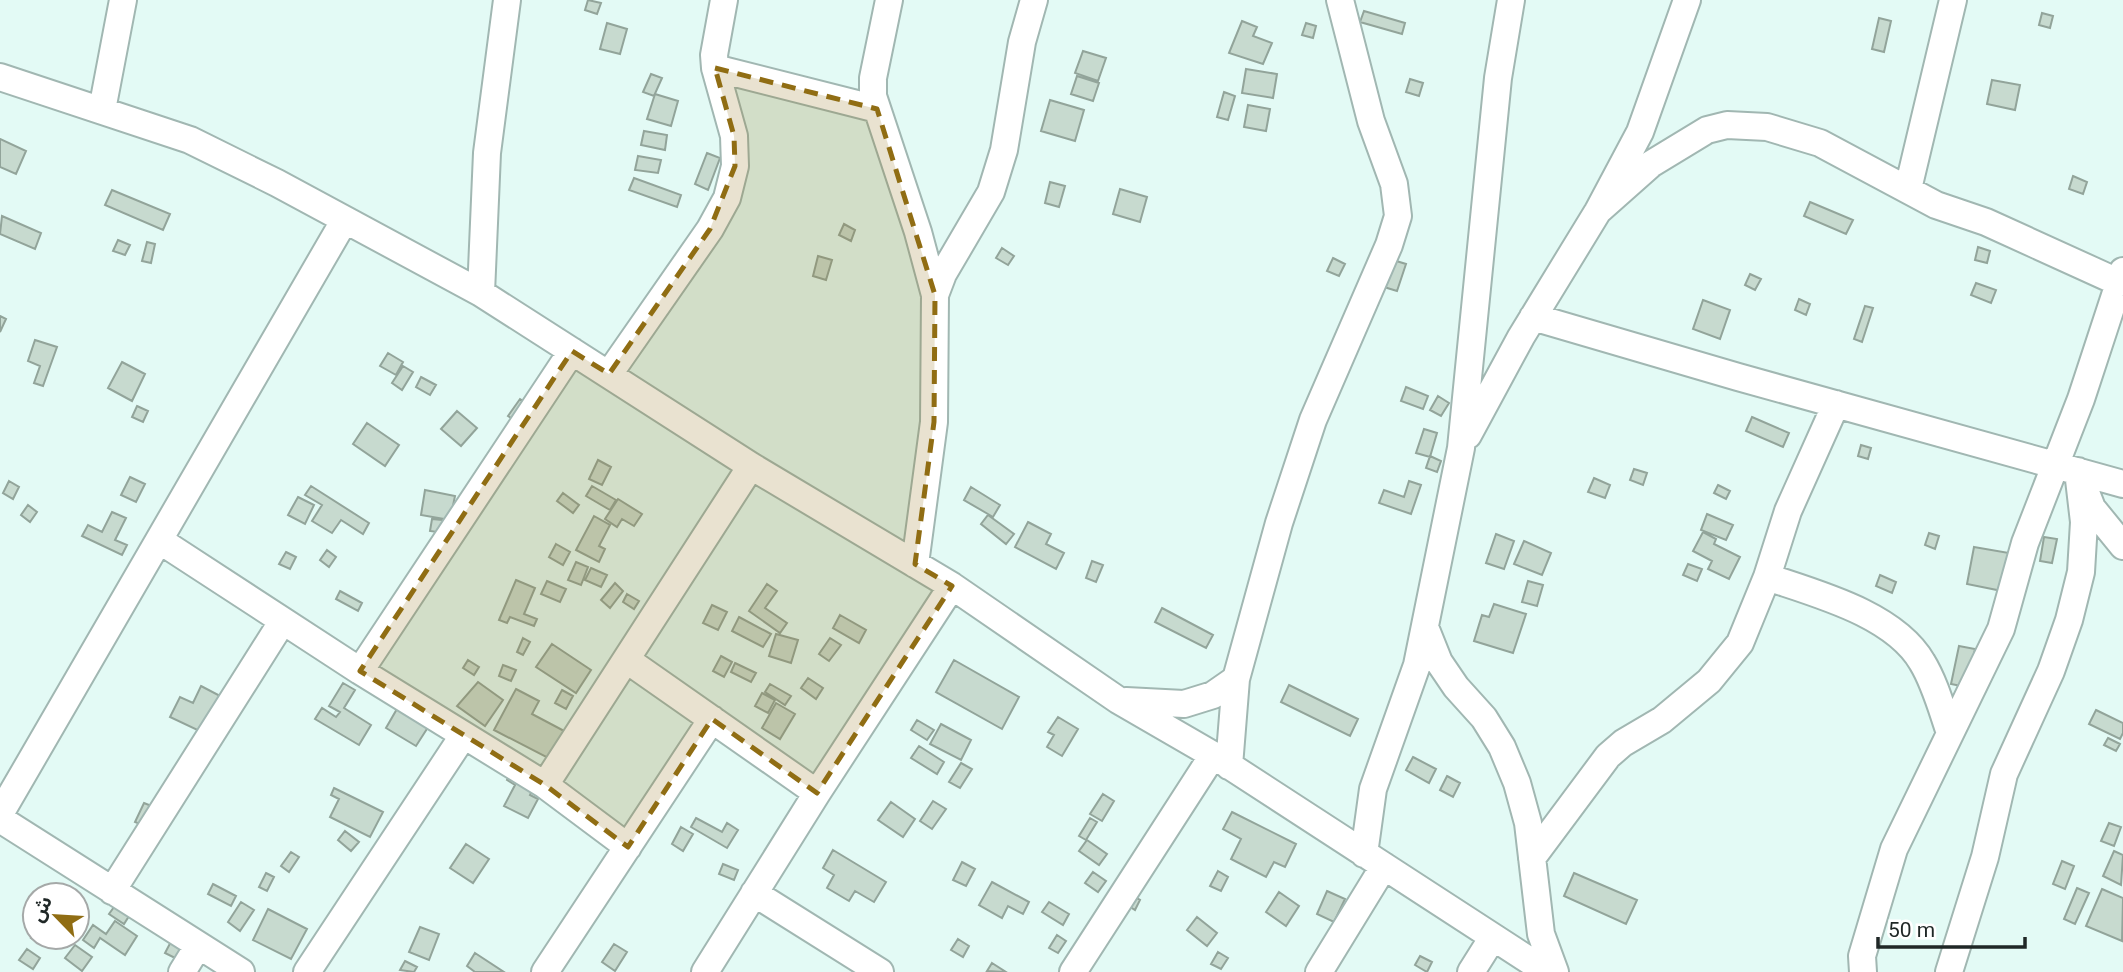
<svg xmlns="http://www.w3.org/2000/svg" width="2123" height="972" font-family="Roboto,'Noto Sans Arabic',sans-serif">
<style>
.building{fill:#c7dacf;stroke:#92a49a;stroke-width:2}
.lines{fill:none;stroke-linecap:round;stroke-linejoin:round}
.minor-casing{stroke:#a1b7b2;stroke-width:30}
.minor{stroke:#fff;stroke-width:26}
.marked{fill:#906d13;fill-opacity:0.2;stroke:#906d13;stroke-width:5;stroke-dasharray:14 9;stroke-linejoin:round}
</style>
<rect width="100%" height="100%" fill="#e3faf5"/>
<path class="building" d="M588 0 601 3 597 14 585 10Z
M1364 11 1405 23 1402 34 1360 22Z
M2042 13 2053 16 2050 28 2039 25Z
M1879 18 1891 21 1884 52 1872 49Z
M1242 21 1257 27 1253 36 1272 43 1263 64 1229 53Z
M607 23 627 29 620 54 600 49Z
M1306 23 1316 26 1313 38 1302 35Z
M1083 51 1106 58 1098 81 1075 73Z
M1246 69 1277 74 1273 98 1242 93Z
M651 74 662 78 654 96 643 92Z
M1077 76 1099 83 1093 101 1071 94Z
M1410 79 1423 83 1419 96 1406 92Z
M1992 80 2020 85 2015 110 1987 104Z
M1224 92 1235 96 1228 120 1217 117Z
M655 94 678 101 671 126 647 119Z
M1050 100 1084 110 1075 141 1041 131Z
M1248 105 1270 109 1266 131 1244 127Z
M644 131 667 135 665 150 641 145Z
M0 139 26 151 16 174 0 167Z
M707 153 720 158 708 190 695 184Z
M638 156 661 160 658 173 635 170Z
M2073 176 2087 182 2083 194 2069 189Z
M634 178 681 195 677 207 629 190Z
M1050 182 1065 186 1059 207 1045 203Z
M1120 189 1147 197 1140 222 1113 214Z
M112 190 170 214 163 230 105 205Z
M1810 202 1853 220 1846 234 1804 216Z
M2 216 41 233 35 249 0 234Z
M844 224 855 230 851 241 839 235Z
M118 240 130 245 125 255 113 251Z
M147 242 155 244 151 263 142 261Z
M1978 247 1990 251 1987 263 1975 260Z
M1002 248 1014 256 1008 265 996 258Z
M818 256 832 260 826 280 813 276Z
M1333 258 1345 264 1339 276 1327 271Z
M1393 260 1406 264 1397 291 1384 287Z
M1750 274 1761 279 1755 290 1745 285Z
M1976 283 1996 290 1991 303 1971 295Z
M1799 299 1810 304 1806 315 1795 310Z
M1703 300 1730 310 1720 339 1693 329Z
M1865 306 1873 308 1862 342 1854 339Z
M0 316 6 319 0 332Z
M35 340 57 347 43 386 34 383 40 366 28 361Z
M388 353 403 362 396 375 380 366Z
M122 362 145 374 132 401 108 388Z
M403 366 413 372 402 390 392 383Z
M421 377 436 385 430 395 416 387Z
M1406 387 1428 396 1423 409 1401 401Z
M1438 396 1449 403 1441 416 1430 410Z
M520 399 540 412 528 429 508 416Z
M137 406 148 411 143 422 132 417Z
M457 411 477 428 461 446 441 429Z
M1752 417 1789 433 1783 447 1746 431Z
M367 423 399 445 385 466 353 444Z
M1424 429 1437 433 1430 457 1416 453Z
M1861 445 1871 448 1868 459 1858 456Z
M1430 456 1441 461 1437 472 1426 468Z
M598 460 611 467 602 485 589 479Z
M1634 469 1647 473 1643 485 1630 480Z
M130 477 145 484 136 502 121 495Z
M1594 478 1610 485 1605 498 1588 492Z
M9 481 19 487 13 499 3 493Z
M1409 481 1421 485 1411 514 1379 503 1384 490 1404 497Z
M1718 485 1730 491 1726 499 1714 493Z
M311 486 369 523 363 534 341 520 332 533 312 521 322 505 305 495Z
M592 486 616 500 610 510 586 496Z
M971 487 1000 505 993 517 964 500Z
M425 490 455 496 450 520 421 515Z
M563 493 579 505 573 513 557 501Z
M298 497 314 505 305 524 288 515Z
M618 499 642 514 634 526 622 519 617 527 605 519Z
M28 505 37 512 30 522 21 515Z
M112 512 126 518 115 540 127 545 122 555 82 536 88 525 102 532Z
M1707 514 1733 525 1726 540 1701 530Z
M988 515 1014 534 1006 544 981 524Z
M594 516 610 525 599 546 605 549 599 562 576 550Z
M432 519 453 521 451 534 430 531Z
M1028 522 1051 534 1046 544 1064 553 1056 569 1015 547Z
M1703 532 1716 539 1714 544 1740 557 1729 579 1708 569 1712 561 1693 551Z
M1929 533 1939 536 1935 549 1925 545Z
M1496 534 1514 541 1504 569 1486 563Z
M2044 537 2057 539 2052 563 2040 561Z
M1524 541 1551 553 1542 575 1514 564Z
M556 544 570 552 563 565 549 557Z
M1974 547 2009 553 2002 591 1967 584Z
M327 550 336 557 329 567 320 560Z
M286 552 296 557 290 569 279 564Z
M1092 561 1103 565 1096 582 1086 578Z
M576 562 588 567 581 585 568 580Z
M1688 564 1702 569 1697 581 1683 575Z
M591 568 607 575 601 587 585 580Z
M1880 575 1896 582 1892 593 1876 586Z
M516 580 535 588 524 614 537 619 534 626 510 617 507 623 499 620Z
M547 581 566 589 560 602 541 594Z
M1528 581 1543 585 1537 606 1522 602Z
M615 583 623 591 610 608 601 600Z
M767 584 777 591 765 608 787 623 780 633 749 611Z
M340 591 362 603 358 611 336 599Z
M627 594 639 601 634 609 623 602Z
M1494 604 1526 614 1513 653 1474 641 1482 615 1489 617Z
M712 605 727 612 718 630 703 623Z
M1162 608 1213 635 1206 648 1155 622Z
M840 615 866 630 859 643 833 628Z
M739 617 771 634 763 647 732 631Z
M776 634 798 640 791 663 769 656Z
M523 638 530 642 523 655 517 652Z
M830 638 841 645 829 661 819 654Z
M552 644 591 670 576 693 536 667Z
M1959 646 1975 649 1973 660 1992 664 1986 691 1951 684Z
M721 656 732 662 724 677 713 671Z
M468 660 479 667 474 675 463 668Z
M954 660 1019 697 1002 729 936 692Z
M735 663 756 673 751 682 731 672Z
M503 665 516 670 511 681 499 676Z
M808 678 823 688 816 699 801 688Z
M478 682 503 700 485 726 457 706Z
M343 683 355 690 344 708 371 725 359 745 315 719 322 708 336 717 340 712 329 706Z
M770 684 791 696 785 705 765 692Z
M1289 685 1358 719 1350 736 1281 702Z
M201 686 224 698 210 736 170 717 180 697 193 703Z
M516 689 539 701 532 714 568 733 554 761 494 730Z
M562 690 573 696 566 709 555 703Z
M762 693 775 700 768 713 755 706Z
M401 702 432 721 416 746 386 728Z
M776 703 795 714 780 739 762 728Z
M2096 710 2123 723V733L2120 739 2089 724Z
M1058 717 1078 729 1062 756 1047 747 1054 735 1048 732Z
M917 720 934 730 927 740 911 730Z
M941 724 971 740 961 760 930 744Z
M2108 738 2120 744 2116 751 2104 745Z
M919 746 944 762 937 774 911 758Z
M1413 757 1436 769 1429 783 1406 770Z
M961 763 972 769 960 788 949 782Z
M512 770 536 782 530 795 538 799 528 818 504 806 515 785 507 780Z
M1447 776 1460 783 1453 797 1440 790Z
M334 788 383 812 370 837 330 817 339 799 331 795Z
M1103 794 1114 801 1102 821 1090 814Z
M933 801 946 809 932 829 920 821Z
M891 802 915 819 903 837 878 820Z
M144 803 154 807 145 826 135 822Z
M1232 812 1296 844 1285 867 1274 862 1266 877 1231 859 1241 839 1223 829Z
M696 818 722 832 727 823 738 830 727 848 691 827Z
M1090 818 1097 822 1086 840 1079 836Z
M2109 823 2121 827 2114 846 2101 841Z
M681 827 693 834 683 851 672 844Z
M345 831 359 842 351 851 338 840Z
M1087 840 1107 854 1099 865 1079 851Z
M466 844 489 859 473 883 450 868Z
M833 850 886 882 874 902 855 891 849 901 827 888 834 875 823 868Z
M2114 851 2123 855 2121 885 2103 876Z
M291 852 299 857 289 872 281 866Z
M2062 861 2074 866 2065 889 2053 884Z
M962 862 975 869 966 886 953 880Z
M723 864 738 870 734 880 719 874Z
M1218 871 1228 877 1221 891 1210 886Z
M1093 872 1106 881 1098 892 1085 883Z
M266 873 274 877 267 891 259 887Z
M1574 873 1637 900 1626 924 1564 896Z
M992 882 1029 902 1023 914 1008 906 1002 918 979 905Z
M213 884 236 896 231 906 208 894Z
M2077 888 2089 893 2075 924 2064 919Z
M2102 889 2123 898 2122 941 2086 926Z
M1327 891 1345 899 1334 922 1317 914Z
M1279 892 1299 906 1286 926 1266 912Z
M1130 894 1140 900 1135 910 1124 903Z
M241 902 254 910 240 931 228 922Z
M1049 902 1069 914 1063 925 1042 912Z
M114 907 129 916 124 924 109 914Z
M268 909 307 929 291 959 253 940Z
M1197 917 1217 933 1207 946 1187 930Z
M115 921 137 936 125 955 100 938 94 948 83 940 93 925 106 934Z
M420 927 439 934 429 960 409 952Z
M35 932V937H48L44 945 31 938Z
M175 934 191 943 181 961 165 953Z
M1057 935 1066 941 1058 953 1049 948Z
M958 939 969 946 963 957 951 950Z
M614 944 627 952 615 971 602 962Z
M75 945 92 957 82 971 65 958Z
M27 949 40 958 33 969 19 960Z
M1218 952 1228 958 1221 969 1211 964Z
M475 953 504 972H475L467 966Z
M1420 956 1432 962 1427 972 1415 965Z
M405 961 417 967 414 972 400 970Z
M992 963 1006 972H1005L987 971Z"/>
<g class="lines">
<defs>
<path id="minor" d="M889 0 873 78V96L918 232 935 295 934 422 915 564
M715 68 877 109
M0 77 190 140 277 183 481 293 751 466 952 586 1118 700 1213 755 1547 972
M102 110 123 0
M1908 189 1953 0
M1598 211 1651 164 1707 130 1727 125 1767 127 1820 143 1936 205 1986 222 2120 283
M481 293 487 153 507 0
M935 295 943 274 991 192 1004 150 1022 42 1034 0
M1533 317 1738 377 2123 484
M609 374 710 229 727 198 735 166 734 136 715 68 714 55 724 0
M1468 435 1521 337 1598 211 1640 132 1687 0
M2085 490 2092 508 2123 546
M159 540 360 671 545 785 628 847
M1767 577C1817 594 1894 614 1922 662 1935 683 1942 710 1950 733
M1425 627 1439 662 1456 687 1484 718 1502 747 1517 783 1528 823 1541 934 1555 972
M627 660 817 793
M360 671 572 351
M1126 701 1184 704 1213 695 1236 679
M1229 766 1236 679 1279 523 1313 420 1389 245 1398 216 1394 184 1371 121 1340 0
M545 785 751 466
M0 814 344 221
M0 819 241 972
M1364 854 1373 789 1417 665 1461 448 1498 78 1511 0
M1532 858 1608 756 1623 743 1662 720 1709 681 1740 643 1767 577 1788 511 1836 404
M112 891 282 622
M754 893 880 972
M182 972 198 946
M307 972 463 736
M545 972 712 719
M705 972 817 793 952 586
M1073 972 1213 755
M1319 972 1384 866
M1471 972 1493 937
M1863 972 1862 956 1894 849 2001 629 2025 543 2081 399 2123 271
M1949 972 1985 857 2004 774 2051 671 2069 620 2081 572 2084 522 2078 471"/>
</defs>
<use href="#minor" class="minor-casing"/>
<use href="#minor" class="minor"/>
</g>
<path class="marked" d="M715 68 877 109 935 295 934 422 915 564 952 586 817 793 712 719 628 847 545 785 360 671 572 351 609 374 710 229 735 166 734 136Z"/>
<g transform="translate(56 916) rotate(295)"><circle r="33" fill="#ffffff" stroke="#a5a9a8" stroke-width="2"/>
<path d="M0-5L12 26L0 18L-12 26Z" fill="#906d13"/>
<text y="-10" font-size="19" font-weight="bold" text-anchor="middle" fill="#1f2726">ش</text>
</g>
<path d="M1878 937v10h147v-10" fill="none" stroke="#1f2726" stroke-width="3.5"/>
<text x="1888" y="937" font-size="21" fill="#1f2726" stroke="#ffffff" stroke-width="5" paint-order="stroke">50 m</text>
</svg>
